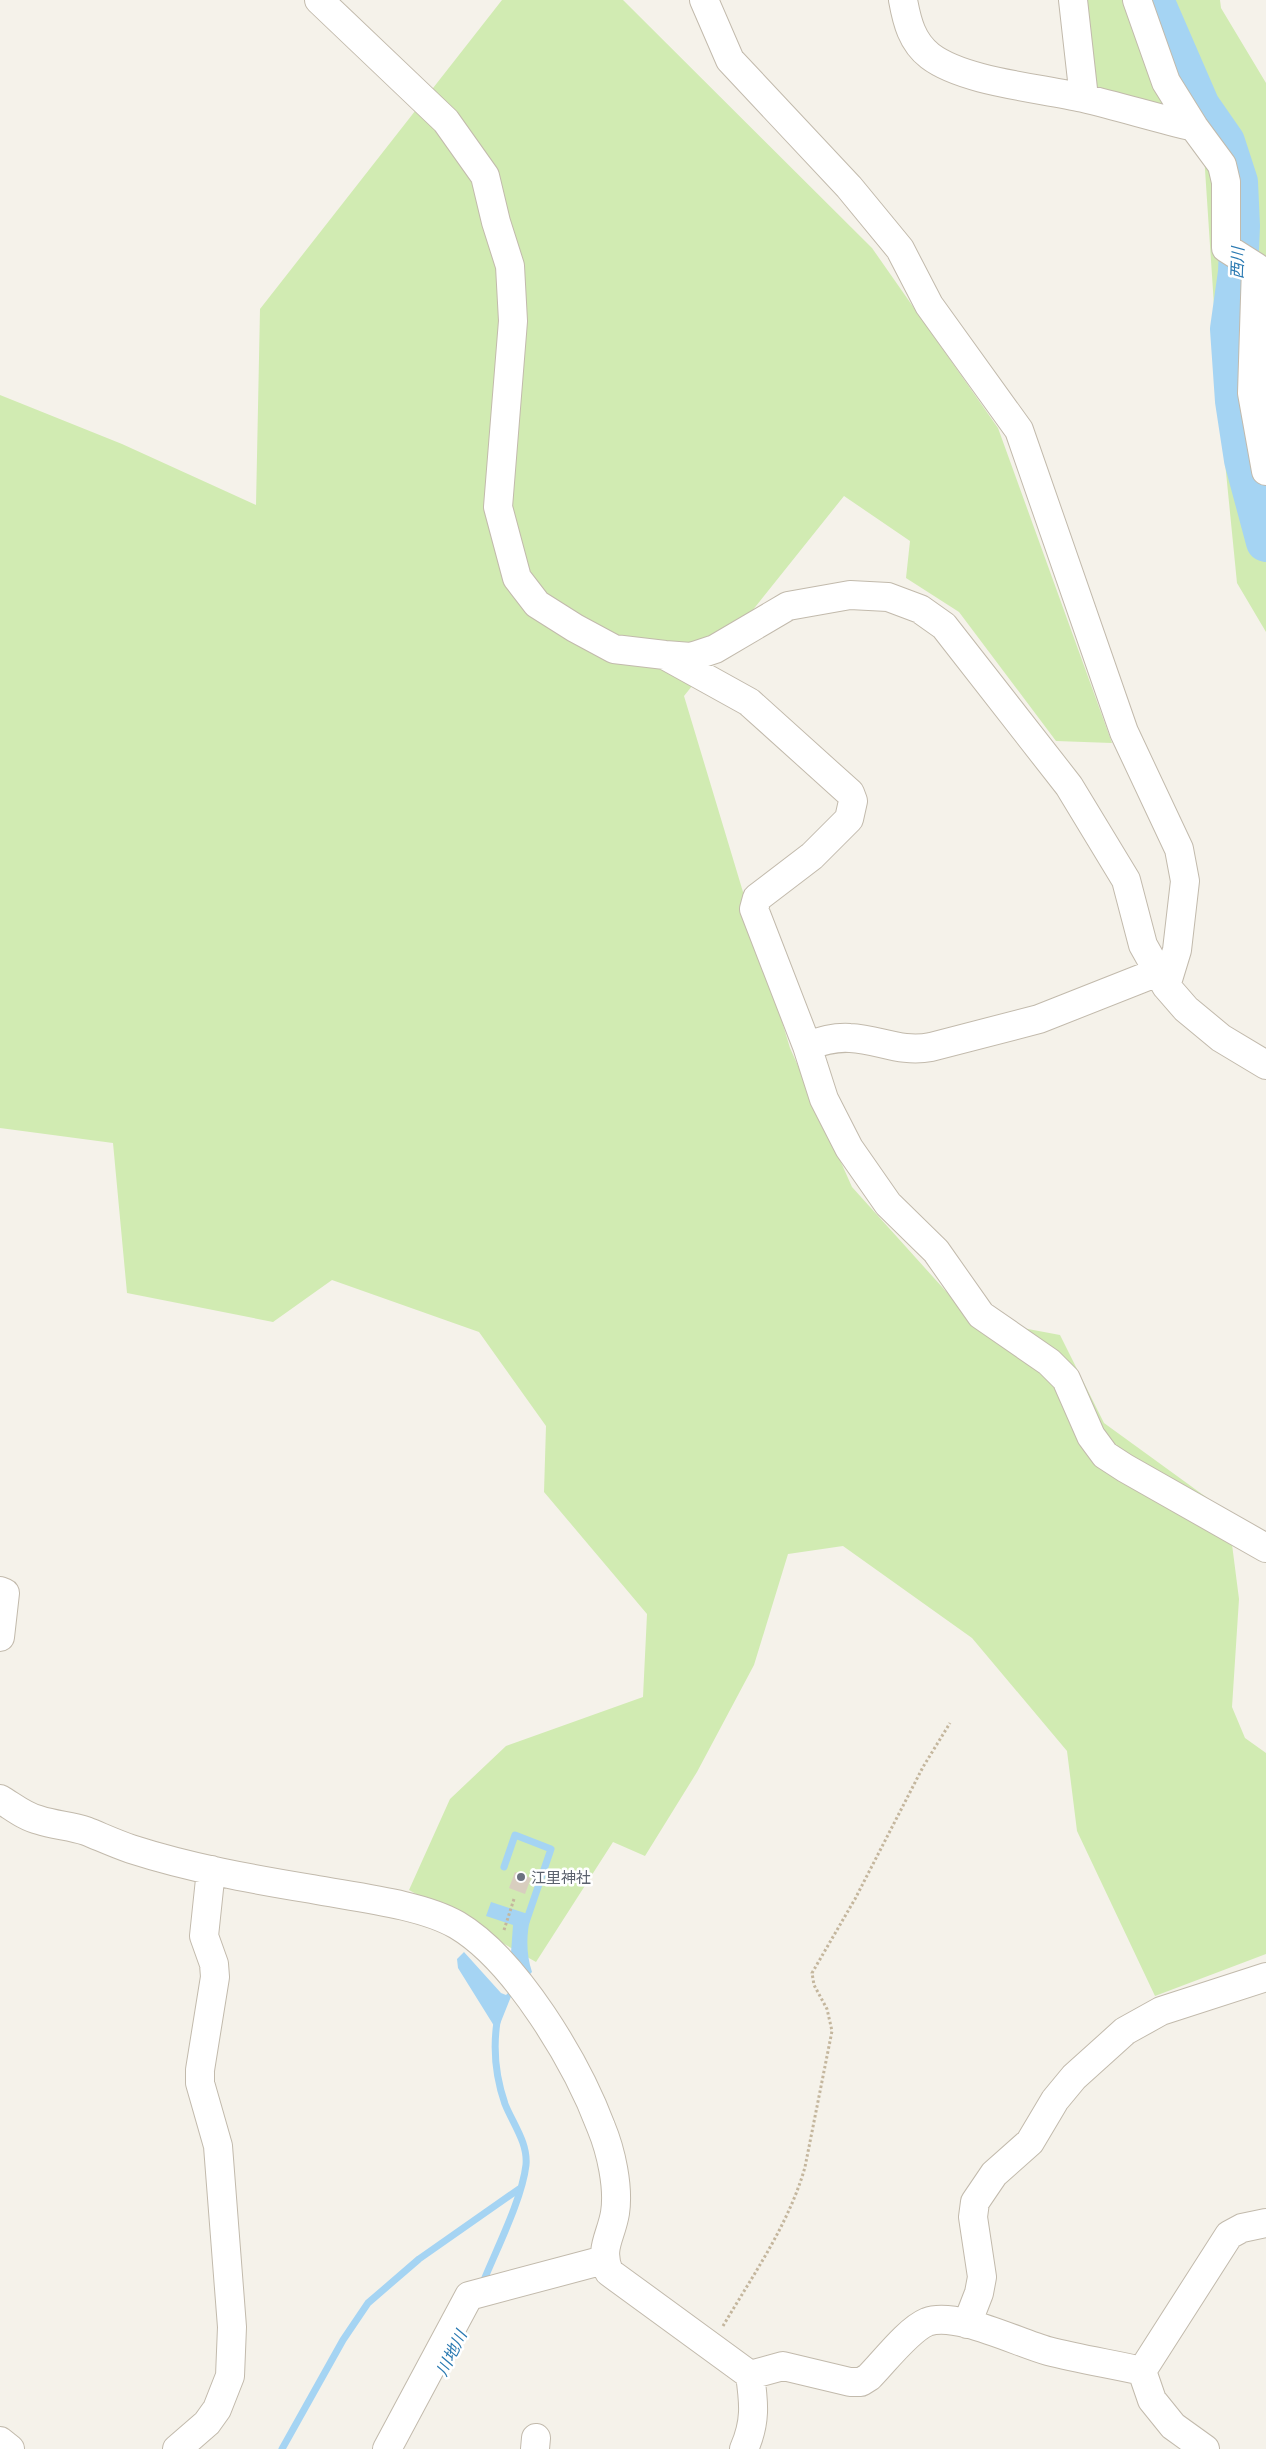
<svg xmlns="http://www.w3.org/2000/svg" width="1266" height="2449" font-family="'IBM Plex Sans','Noto Sans JP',sans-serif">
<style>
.green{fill:#d1ebb2}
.water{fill:#a5d4f3}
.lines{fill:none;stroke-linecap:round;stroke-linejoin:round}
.stream{stroke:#a5d4f3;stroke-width:7}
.river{stroke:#a5d4f3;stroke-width:40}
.building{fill:#d8cebf}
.minor-casing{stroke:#c2baac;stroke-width:30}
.path{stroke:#c4b69d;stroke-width:3;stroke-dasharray:2.5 2.5;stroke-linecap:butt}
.minor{stroke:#fff;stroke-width:28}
.worship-dot{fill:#6b7280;stroke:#fff;stroke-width:2}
.labels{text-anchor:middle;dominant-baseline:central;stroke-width:5;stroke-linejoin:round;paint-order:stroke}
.worship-label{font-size:15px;fill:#5b616d;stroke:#fff;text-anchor:start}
.water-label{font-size:16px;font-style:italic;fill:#2b7ab2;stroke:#fff}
</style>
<rect width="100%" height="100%" fill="#f5f2ea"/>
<path class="green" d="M502 0H623L872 248 998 428 1112 743 1056 741 959 612 906 578 910 541 844 496 684 696 790 1048 852 1187 970 1318 1060 1335 1104 1423 1228 1513 1239 1599 1232 1707 1245 1738 1266 1753V1954L1155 1996 1077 1831 1067 1751 972 1638 843 1546 788 1554 754 1665 697 1772 645 1856 613 1842 536 1962 409 1890 450 1799 506 1746 643 1697 647 1614 544 1492 546 1426 479 1332 332 1280 273 1322 127 1293 113 1143 0 1128V395L122 444 256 505 260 309Z
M1085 0H1220L1221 8 1266 83V632L1237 583 1223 442 1202 124 1096 91Z"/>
<path class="water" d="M491 1902 531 1915C526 1934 526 1954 532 1972L526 1978 511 1953 513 1925 486 1916Z
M464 1952 501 1993 506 1995 509 1992 512 1994 498 2029H496L458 1968 457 1959Z"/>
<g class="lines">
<path class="stream" d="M504 1867 515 1835 551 1849 526 1922
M484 2280C497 2248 522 2199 526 2165 528 2143 513 2124 505 2104 496 2078 493 2049 497 2022
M282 2449 343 2340 368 2303 419 2259 519 2189"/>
<path class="river" d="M1154 0 1200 106 1225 142 1238 182 1240 226 1238 272 1230 329 1235 401 1244 460 1266 542"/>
</g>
<path class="building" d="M515 1872 531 1878 525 1894 509 1888Z"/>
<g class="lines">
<defs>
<path id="minor" d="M319 0 446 121 485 176 496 222 510 266 513 321 498 507 517 578 537 604 575 628 614 649 665 655 691 657 715 649 788 606 850 595 888 597 920 609 944 626 1069 786 1126 880 1143 945 1166 986 1186 1009 1221 1038 1266 1065
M704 0 730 60 849 187 900 249 929 305 1019 430 1124 732 1179 849 1185 881 1177 950 1166 986
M903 0C907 22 912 42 930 56 964 82 1041 88 1083 98 1120 107 1157 118 1194 127
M1073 0 1084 98
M1137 0 1166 82 1194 127 1222 165 1226 182V248L1256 267 1252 393 1266 471
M666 656 749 702 850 793 853 801 849 819 812 856 757 898 754 909 807 1046 824 1099 849 1148 888 1204 936 1251 981 1315 1049 1362 1066 1379 1091 1436 1105 1455 1125 1468 1266 1548
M807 1046C821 1041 834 1037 850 1038 879 1039 900 1053 931 1047L1039 1019 1158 972
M0 1591 5 1593 0 1637
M0 1799C12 1806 25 1817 39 1820 54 1825 71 1826 86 1831 101 1837 116 1844 131 1849 190 1868 251 1879 312 1889 354 1897 421 1904 457 1925 516 1960 577 2063 601 2127 611 2151 619 2187 615 2213 611 2237 599 2248 609 2272L750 2375C754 2403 756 2422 744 2449
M967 2324 979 2293 982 2277 973 2217 975 2202 994 2174 1030 2142 1055 2100 1074 2077 1125 2031 1161 2011 1266 1977
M1142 2371 1229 2235 1242 2228 1266 2223
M750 2375 783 2366 850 2382H861L869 2377C884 2362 908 2330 927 2322 956 2311 1018 2343 1048 2351 1079 2359 1111 2364 1142 2371L1152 2400 1173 2426 1205 2449
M0 2441 10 2449
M177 2449 207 2423 217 2409 230 2376 232 2327 218 2146 200 2083V2070L215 1977 214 1964 204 1936 211 1870
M387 2449 469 2296 604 2260
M535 2449 536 2438"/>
</defs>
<use href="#minor" class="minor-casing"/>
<path class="path" d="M504 1930 514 1899
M723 2326C753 2275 789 2224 805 2167L832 2031 827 2009 814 1985 812 1973 855 1899 923 1767 950 1723"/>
<use href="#minor" class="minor"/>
</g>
<circle class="worship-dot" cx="521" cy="1877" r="5"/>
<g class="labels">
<g class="worship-label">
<text x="531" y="1877">江里神社</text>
</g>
<g class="water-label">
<text transform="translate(1237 263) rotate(-88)">西川</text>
<text transform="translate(451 2353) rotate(-64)">川地川</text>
</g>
</g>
</svg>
